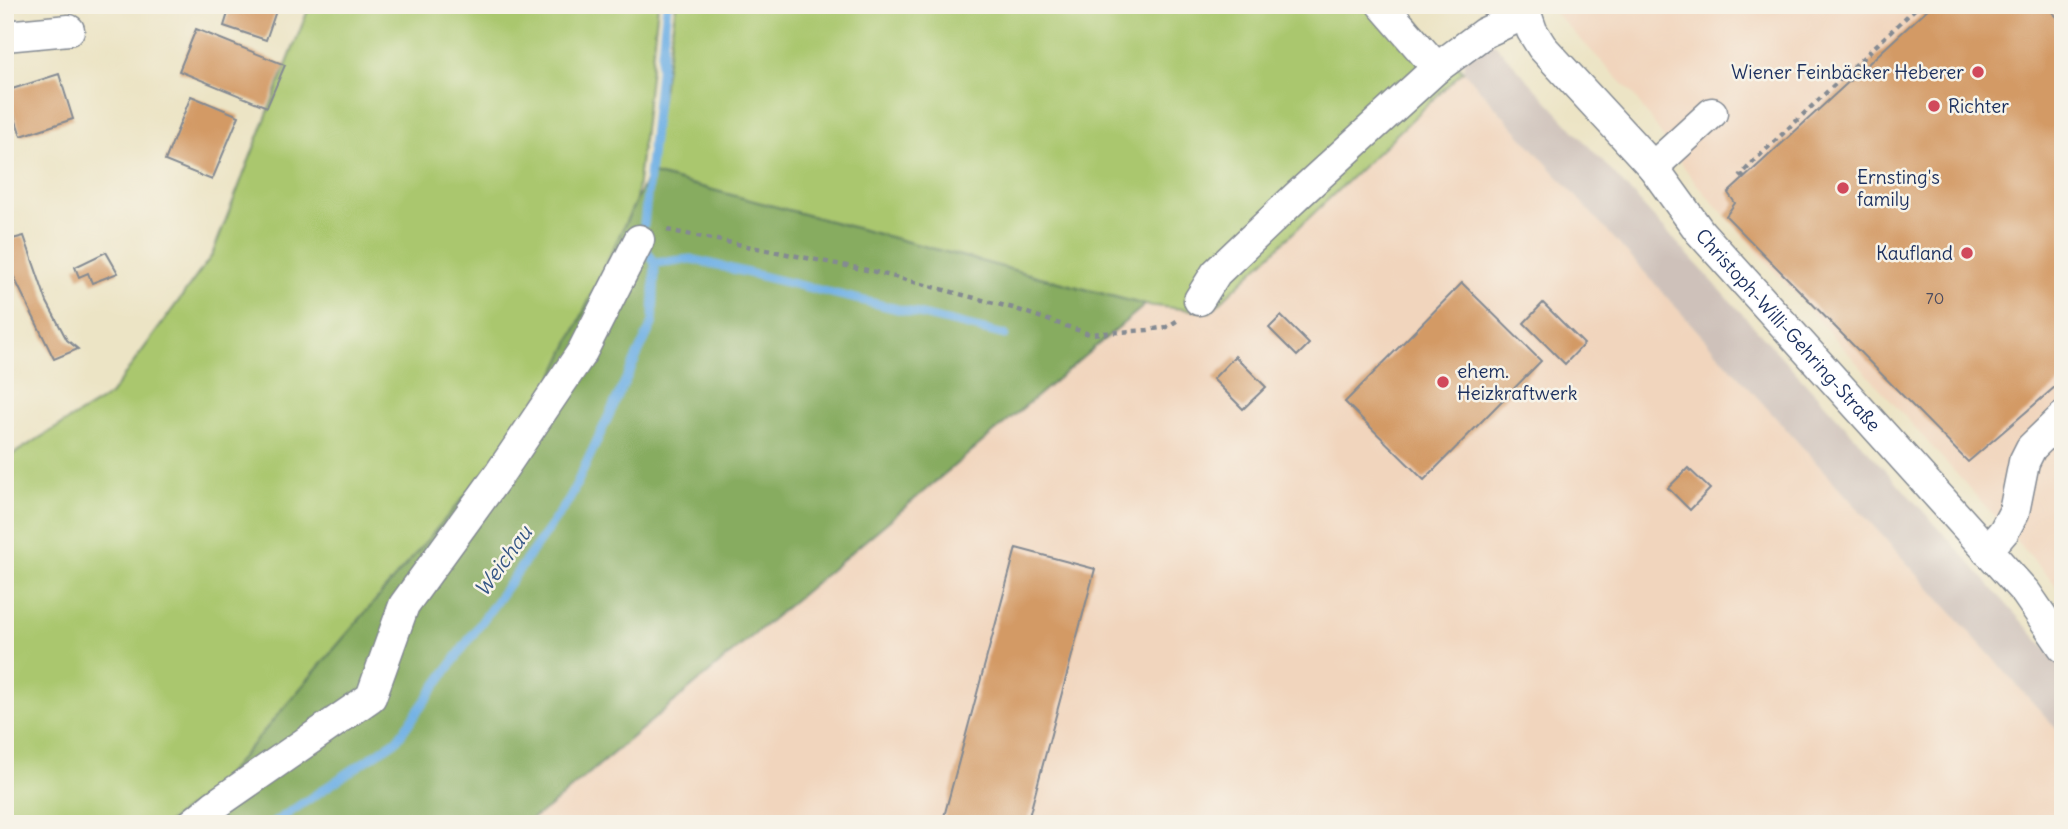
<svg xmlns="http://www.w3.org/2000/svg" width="2068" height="829" font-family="Delius,sans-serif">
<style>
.built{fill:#f1d5bd}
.industrial{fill:#cec1ba}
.green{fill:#aac76e;stroke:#627b66;stroke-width:2}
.forest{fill:#87ac61;stroke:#516e60;stroke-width:2}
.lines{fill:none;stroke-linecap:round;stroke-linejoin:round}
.stream{stroke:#71b1e5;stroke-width:9}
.building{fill:#d39a65}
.minor-casing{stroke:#848a92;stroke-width:33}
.path{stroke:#848a92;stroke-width:4.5;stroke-dasharray:5 5;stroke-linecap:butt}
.minor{stroke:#fff;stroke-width:30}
.poi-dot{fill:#d1495b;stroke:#f7f3e8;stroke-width:2.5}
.labels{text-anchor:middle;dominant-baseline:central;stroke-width:5;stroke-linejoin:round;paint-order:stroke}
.number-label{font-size:16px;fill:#494a60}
.poi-label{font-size:19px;fill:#1b2f5e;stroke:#f7f3e8;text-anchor:start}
.street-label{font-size:19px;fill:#1b2f5e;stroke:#f7f3e8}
.water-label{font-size:21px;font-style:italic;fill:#355686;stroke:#f7f3e8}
</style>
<rect width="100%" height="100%" fill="#f7f3e8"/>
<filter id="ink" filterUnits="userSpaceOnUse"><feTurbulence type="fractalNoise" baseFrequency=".0143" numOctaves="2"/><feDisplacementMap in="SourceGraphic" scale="14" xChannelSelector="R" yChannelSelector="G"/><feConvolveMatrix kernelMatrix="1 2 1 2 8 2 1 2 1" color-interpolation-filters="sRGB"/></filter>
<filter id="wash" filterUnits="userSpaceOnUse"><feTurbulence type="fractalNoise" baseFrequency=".00686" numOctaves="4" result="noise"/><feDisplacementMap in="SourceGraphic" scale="28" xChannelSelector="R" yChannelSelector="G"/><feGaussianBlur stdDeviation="1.57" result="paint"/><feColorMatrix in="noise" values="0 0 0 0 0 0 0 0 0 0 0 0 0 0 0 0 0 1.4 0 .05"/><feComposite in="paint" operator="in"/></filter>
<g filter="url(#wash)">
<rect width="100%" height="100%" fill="#ece4c5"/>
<path class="built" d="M1557 5H2063V598L2054 583 1694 181 1632 93 1554 12Z
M1463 71 2063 736V824H522L547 809 1145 305 1210 312Z"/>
<path class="industrial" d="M1471 18 1945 535 2063 668V736L1463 71Z"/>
<path class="green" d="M310 5H658L636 200 553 378 482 476 217 786 166 824H5V459L110 395 212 255Z
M676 5H1403L1463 71 1210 312 1145 305 649 173Z"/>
<path class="forest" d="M649 173 1145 305 547 809 522 824H166L217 786 482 476 516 456Z"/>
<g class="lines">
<path class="stream" d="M644 224 667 5
M655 263 691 259 1005 335
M272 824 397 740 569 500 653 322 655 263 647 251"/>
</g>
<g id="blocks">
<path class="building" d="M218 5H278L266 40 224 26 229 10Z
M1932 5H2045L2063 23V380L1968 462 1726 216 1735 203 1728 193Z
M196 29 285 65 267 107 179 71Z
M59 74 73 119 21 136 6 91Z
M191 96 239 116 212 180 165 161Z
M24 236 47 302 67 340 78 349 54 359 5 259V241Z
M106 252 118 273 92 283 88 273 79 277 75 267Z
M1462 283 1541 361 1424 480 1345 402Z
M1543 303 1584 344 1565 364 1524 323Z
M1281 316 1309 344 1297 356 1269 328Z
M1235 356 1266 387 1243 409 1213 379Z
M1688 468 1710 489 1690 510 1668 488Z
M1016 548 1095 569 1027 824H942Z"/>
</g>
</g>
<g filter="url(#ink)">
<use href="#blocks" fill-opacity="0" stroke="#848a92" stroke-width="2"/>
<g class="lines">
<defs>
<g id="minor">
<path d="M1382 5 1437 68"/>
<path id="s1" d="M1523 5 1532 31 1542 47 1653 167 1700 232 2026 593 2063 647"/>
<path d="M5 36 69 30"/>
<path d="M1653 167 1712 113"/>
<path d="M1199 300 1216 273 1297 196 1437 68 1484 33 1525 14"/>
<path d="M1987 551 2004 531 2014 512 2024 462 2031 448 2063 417"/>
<path d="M192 824 215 805 371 697 404 605 500 473 582 352 639 240"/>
</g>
</defs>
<use href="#minor" class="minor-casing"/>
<path class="path" d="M1744 178 1741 175 1757 158 1919 5
M667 230 872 271 1013 308 1089 334 1148 330 1167 327 1178 320"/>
<use href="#minor" class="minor"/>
</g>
</g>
<g class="poi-dot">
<circle cx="1978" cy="72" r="7"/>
<circle cx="1934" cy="106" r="7"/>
<circle cx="1843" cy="188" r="7"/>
<circle cx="1967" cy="253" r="7"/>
<circle cx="1443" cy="382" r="7"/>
</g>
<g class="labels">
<g class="number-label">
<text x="1935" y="298">70</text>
</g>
<g class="poi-label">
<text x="1964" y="72" text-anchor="end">Wiener Feinbäcker Heberer</text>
<text x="1948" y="106">Richter</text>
<text x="1857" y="177">Ernsting's<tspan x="1857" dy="22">family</tspan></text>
<text x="1953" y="253" text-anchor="end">Kaufland</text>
<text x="1457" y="371">ehem.<tspan x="1457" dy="22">Heizkraftwerk</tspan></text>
</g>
<g class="street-label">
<text stroke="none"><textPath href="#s1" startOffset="422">Christoph-Willi-Gehring-Straße</textPath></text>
</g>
<g class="water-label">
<text transform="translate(503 561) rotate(-54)">Weichau</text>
</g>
</g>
<rect width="2068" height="829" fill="none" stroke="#f7f3e8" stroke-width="28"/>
</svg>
